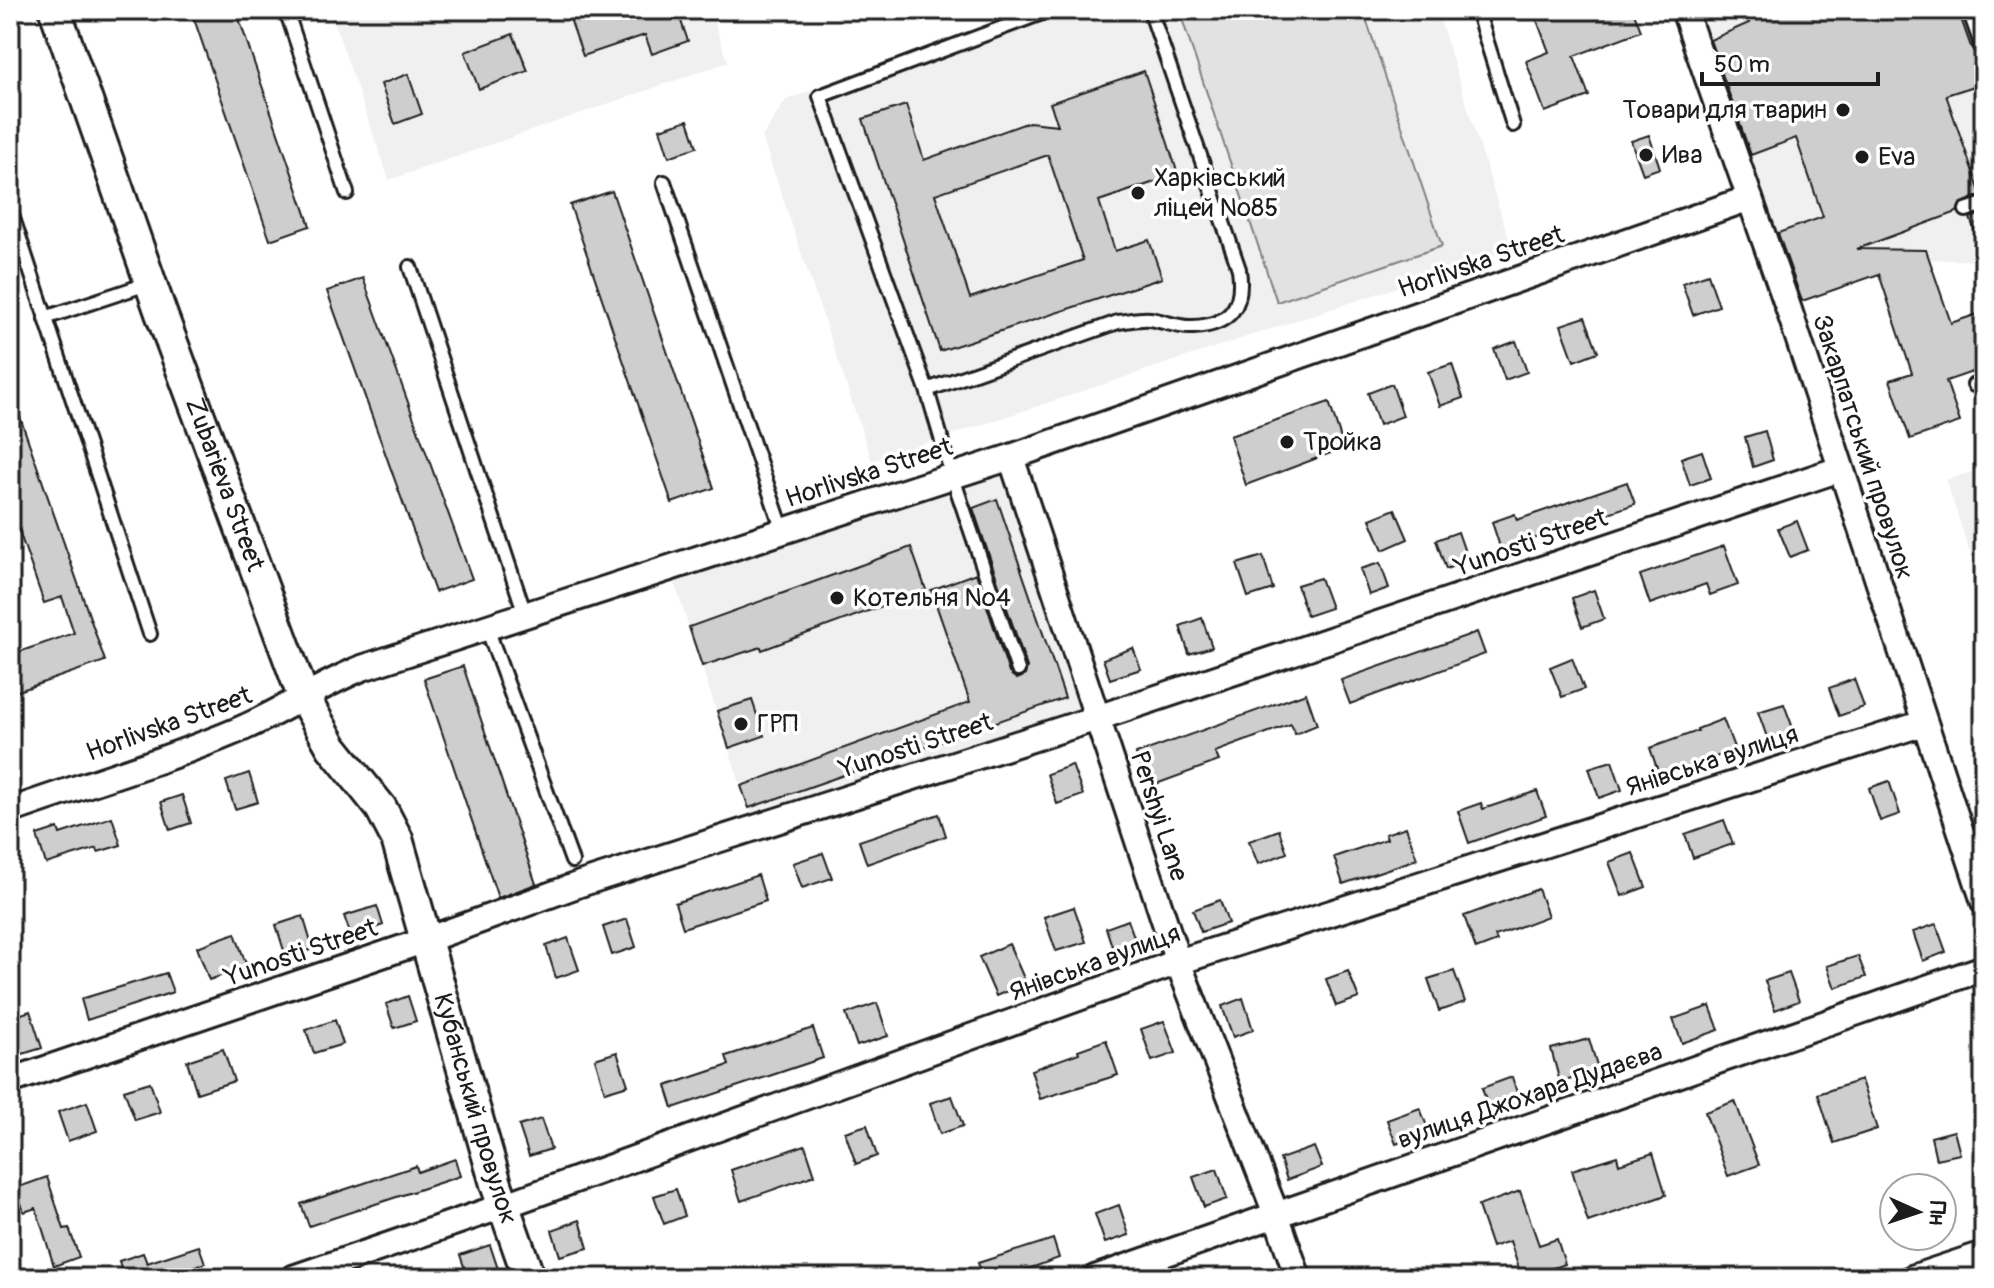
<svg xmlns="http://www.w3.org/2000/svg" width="1994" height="1288" font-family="Pangolin,sans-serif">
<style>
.built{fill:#f0f0f0}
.green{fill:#e2e2e2;stroke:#7f7f7f;stroke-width:2}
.building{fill:#cecece;stroke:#1c1c1c;stroke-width:2;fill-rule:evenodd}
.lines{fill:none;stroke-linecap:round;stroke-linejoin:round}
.service-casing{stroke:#1c1c1c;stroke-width:18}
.minor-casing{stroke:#1c1c1c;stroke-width:30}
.tertiary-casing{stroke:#1c1c1c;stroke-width:36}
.service{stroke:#fff;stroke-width:12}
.minor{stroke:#fff;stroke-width:24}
.tertiary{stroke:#fff;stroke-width:30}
.poi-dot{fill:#1c1c1c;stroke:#fff;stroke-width:3}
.labels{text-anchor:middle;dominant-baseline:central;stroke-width:7;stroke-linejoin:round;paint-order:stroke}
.poi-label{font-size:26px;fill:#1c1c1c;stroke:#fff;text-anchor:start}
.street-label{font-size:26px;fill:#1c1c1c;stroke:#fff}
</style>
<rect width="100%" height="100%" fill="#fff"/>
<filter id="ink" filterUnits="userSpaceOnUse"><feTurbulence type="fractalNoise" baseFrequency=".0125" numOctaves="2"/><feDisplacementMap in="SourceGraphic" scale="16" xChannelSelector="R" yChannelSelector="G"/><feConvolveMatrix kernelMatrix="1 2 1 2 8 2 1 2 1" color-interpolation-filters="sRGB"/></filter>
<g filter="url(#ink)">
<path class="built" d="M330 10H710L728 62 389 180Z
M1033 10H1437L1512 249 872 461 762 137 786 100Z
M1746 10H1958L1984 87V261L1921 259 1796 303 1699 26Z
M1011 457 1097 718 759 825 749 808 741 786 670 569Z
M1984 468V596L1946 480Z"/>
<path class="green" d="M1179 10H1363L1442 246 1277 302Z"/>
<path class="building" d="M191 10H236L310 226 270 240Z
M567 10H677L688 41 652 54 645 35 583 56Z
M1533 10H1633L1641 31 1574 56 1589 96 1545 112 1526 61 1549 52Z
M1745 10H1958L1970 44 1976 57 1982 62 1984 83 1946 95 1981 195 1960 204 1957 212 1857 249 1926 250 1951 323 1984 312V368L1946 381 1960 422 1910 439 1890 380 1912 373 1879 274 1802 301 1778 233 1823 217 1796 138 1751 155 1710 40 1749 23Z
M513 34 528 71 479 89 465 52Z
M1144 71 1178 174 1099 201 1115 251 1149 240 1162 278 940 351 863 119 906 105 924 160 1029 122 1058 125 1050 103ZM1048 155 1083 260 970 298 935 194Z
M408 74 422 114 395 124 381 84Z
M688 120 697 147 669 157 660 129Z
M1649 135 1660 168 1643 174 1631 141Z
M612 191 714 488 672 503 570 205Z
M1984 213V249L1982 250 1970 218Z
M1708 274 1719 306 1693 315 1682 283Z
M363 278 472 579 435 592 327 291Z
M1585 317 1598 352 1574 361 1561 325Z
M1516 341 1527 372 1505 380 1494 349Z
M1452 364 1463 398 1440 406 1428 372Z
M1392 384 1403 416 1379 425 1368 393Z
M10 397H13L105 661 10 694V655L74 633 62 597 44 603 10 505Z
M1329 402 1344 448 1246 485 1230 436Z
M1765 431 1773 460 1753 467 1745 437Z
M1702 451 1711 478 1690 485 1681 458Z
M1627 482 1635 504 1501 550 1492 522 1515 514 1517 520Z
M997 499 1065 698 749 808 741 786 970 702 931 590 976 573 1009 673 1017 679 1025 675 1027 667 973 508Z
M1395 509 1408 539 1383 550 1370 519Z
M1797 521 1808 550 1790 557 1778 528Z
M1458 532 1468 561 1446 569 1436 540Z
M1724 546 1738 585 1710 595 1706 584 1650 604 1640 575Z
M911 547 926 590 762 650 761 647 702 666 689 627Z
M1263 556 1273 589 1248 597 1237 564Z
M1380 563 1389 588 1369 595 1360 569Z
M1320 578 1331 608 1307 616 1297 585Z
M1594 590 1604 619 1582 627 1572 598Z
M1202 618 1212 647 1189 654 1180 626Z
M1477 632 1485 654 1350 704 1341 680Z
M1133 648 1141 669 1110 679 1103 659Z
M1572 658 1584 689 1562 697 1550 667Z
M463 666 536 884 498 898 424 679Z
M1854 679 1864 707 1839 716 1829 688Z
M1306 693 1317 725 1295 734 1291 724 1215 752 1219 761 1148 787 1136 754Z
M752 700 764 736 729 748 717 711Z
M1784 704 1794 731 1768 740 1758 712Z
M1723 719 1735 750 1660 777 1650 748 1698 731 1697 729Z
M1612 761 1622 790 1599 798 1589 768Z
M1072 765 1083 795 1057 804 1047 774Z
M249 773 258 802 235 809 226 781Z
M1889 781 1900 814 1880 821 1869 788Z
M1537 791 1546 816 1469 843 1458 811 1481 803 1483 809Z
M182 795 191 823 170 830 161 802Z
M939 814 946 836 867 864 859 841Z
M112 817 121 845 98 852 97 848 46 864 37 835 58 828 60 834Z
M1724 820 1733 844 1693 858 1685 834Z
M1406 827 1417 859 1343 884 1334 857 1387 839 1385 834Z
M1279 830 1287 853 1258 864 1249 841Z
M823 853 832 878 802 888 793 863Z
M1633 853 1646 887 1622 896 1609 862Z
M758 875 766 901 683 928 675 903Z
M1538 889 1548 916 1495 936 1497 941 1476 949 1464 916Z
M1220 900 1228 923 1201 932 1193 910Z
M377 906 383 925 351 936 344 916Z
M1074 907 1086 942 1056 951 1044 917Z
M303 916 313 949 286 957 276 925Z
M627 919 636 947 612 955 603 927Z
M1128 920 1139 951 1116 958 1106 928Z
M1936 924 1946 952 1923 961 1913 932Z
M235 933 247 967 209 980 197 947Z
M568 938 579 970 556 978 546 946Z
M1009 944 1026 983 996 996 979 957Z
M1858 956 1866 977 1835 988 1827 966Z
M1348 971 1359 998 1336 1006 1326 979Z
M1454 971 1465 1002 1439 1011 1428 979Z
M166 973 173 992 87 1020 81 999Z
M1789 973 1799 1001 1775 1010 1765 981Z
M408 996 416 1021 394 1028 386 1004Z
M1243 998 1253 1030 1233 1037 1222 1006Z
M877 1003 888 1036 857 1046 846 1014Z
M1710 1006 1719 1030 1682 1043 1673 1019Z
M30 1011 42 1048 16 1056 10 1036V1018Z
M335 1020 343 1044 314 1053 306 1030Z
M1164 1021 1176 1053 1152 1061 1141 1029Z
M813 1028 823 1058 673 1108 666 1086 729 1065 726 1056Z
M1589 1039 1599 1072 1560 1082 1551 1049Z
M1106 1040 1118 1075 1040 1099 1031 1070 1079 1053 1078 1050Z
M223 1049 234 1081 197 1093 187 1061Z
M617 1052 628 1085 605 1092 595 1059Z
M1512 1077 1520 1102 1490 1113 1482 1088Z
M1861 1080 1877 1129 1834 1143 1818 1094Z
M150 1082 160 1112 135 1120 124 1090Z
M952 1096 963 1126 940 1134 930 1103Z
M1735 1101 1759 1165 1728 1176 1705 1112Z
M87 1102 97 1131 68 1141 58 1112Z
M1420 1108 1429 1132 1396 1144 1387 1120Z
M541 1119 551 1149 529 1156 519 1126Z
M867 1125 877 1156 856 1164 845 1132Z
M1954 1131 1960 1154 1936 1159 1931 1137Z
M805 1145 815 1175 741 1201 731 1170Z
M1314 1147 1322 1167 1287 1180 1280 1159Z
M1653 1153 1666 1195 1588 1222 1572 1170 1617 1156 1619 1164Z
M455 1159 460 1176 309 1226 301 1204 416 1166 418 1172Z
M1217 1169 1227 1199 1204 1207 1193 1177Z
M47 1177 64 1229 69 1228 79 1257 54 1266 36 1208 24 1212 16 1188Z
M676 1189 685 1216 664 1224 654 1196Z
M1520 1191 1539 1245 1557 1239 1565 1264 1524 1278H1522L1510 1241 1492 1247 1478 1206Z
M1119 1205 1129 1235 1105 1243 1095 1214Z
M580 1220 588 1248 560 1256 552 1230Z
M1053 1239 1059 1258 1003 1278H983L978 1263Z
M490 1245 501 1278H468L460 1255Z
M199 1246 205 1263 160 1278H114V1274L122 1272 119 1261 143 1253 147 1263Z"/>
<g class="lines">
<defs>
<path id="service" d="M286 10 347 193
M1477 10 1513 125
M1969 10 1984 53
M664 182 783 531
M10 209 150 634
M1966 210 1984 204
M410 267 525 614
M45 318 150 283
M1974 385 1984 382
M927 390 1118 322C1128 321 1140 318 1150 319 1164 321 1178 328 1193 327 1232 325 1244 305 1239 269L1150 10
M487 628 572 861
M1018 670 952 475 927 390 820 96 1050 10"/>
<path id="minor" d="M1684 10 1789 310 1984 902
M1011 457 1178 962 1276 1214 1298 1278
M10 811C85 784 163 762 236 731 280 713 318 686 362 668L1011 457 1750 198
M10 1081 426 940 580 884 1097 718 1840 469
M293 1278 503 1206 1178 962 1924 723
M1095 1278 1984 968
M1912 1278 1984 1254"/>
<g id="tertiary">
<path id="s1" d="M55 10 161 313 303 696 332 747 381 808 397 839 496 1184 529 1278"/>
</g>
</defs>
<use href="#service" class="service-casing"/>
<use href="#minor" class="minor-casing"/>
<use href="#tertiary" class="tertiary-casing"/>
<use href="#service" class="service"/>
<use href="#minor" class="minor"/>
<use href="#tertiary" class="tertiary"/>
</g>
</g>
<g class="poi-dot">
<circle cx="1843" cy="110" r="8"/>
<circle cx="1646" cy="155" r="8"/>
<circle cx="1862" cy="157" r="8"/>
<circle cx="1138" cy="193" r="8"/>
<circle cx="1287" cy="442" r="8"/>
<circle cx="837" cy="598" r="8"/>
<circle cx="741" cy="724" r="8"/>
</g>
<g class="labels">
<g class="poi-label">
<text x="1827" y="110" text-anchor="end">Товари для тварин</text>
<text x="1662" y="155">Ива</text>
<text x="1878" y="157">Eva</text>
<text x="1154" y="178">Харківський<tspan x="1154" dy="30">ліцей №85</tspan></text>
<text x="1303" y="442">Тройка</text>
<text x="853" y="598">Котельня №4</text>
<text x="757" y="724">ГРП</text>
</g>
<g class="street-label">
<text transform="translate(1481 262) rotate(-19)">Horlivska Street</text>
<text transform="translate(1863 447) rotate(72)">Закарпатський провулок</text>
<text transform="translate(869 473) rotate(-18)">Horlivska Street</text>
<text stroke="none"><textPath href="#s1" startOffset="504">Zubarieva Street</textPath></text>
<text transform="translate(1531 543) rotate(-19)">Yunosti Street</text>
<text transform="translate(169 724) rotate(-20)">Horlivska Street</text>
<text transform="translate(916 746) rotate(-18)">Yunosti Street</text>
<text transform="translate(1712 761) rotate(-18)">Янівська вулиця</text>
<text transform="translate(1159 816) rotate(72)">Pershyi Lane</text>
<text transform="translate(301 953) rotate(-19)">Yunosti Street</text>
<text transform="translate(1095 963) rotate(-20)">Янівська вулиця</text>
<text transform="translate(1530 1096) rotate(-19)">вулиця Джохара Дудаєва</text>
<text stroke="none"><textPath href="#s1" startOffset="1182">Кубанський провулок</textPath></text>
</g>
</g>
<rect width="1994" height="1288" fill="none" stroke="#fff" stroke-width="40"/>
<rect x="20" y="20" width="1954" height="1248" fill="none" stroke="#1c1c1c" stroke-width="3" filter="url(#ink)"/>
<g transform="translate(1918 1212) rotate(93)"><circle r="38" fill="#ffffff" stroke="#a4a4a4" stroke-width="2"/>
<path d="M0-6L14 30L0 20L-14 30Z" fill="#1c1c1c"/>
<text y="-12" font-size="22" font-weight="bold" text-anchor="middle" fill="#1c1c1c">Пн</text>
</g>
<path d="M1702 72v12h176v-12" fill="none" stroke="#1c1c1c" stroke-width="4"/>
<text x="1714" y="72" font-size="24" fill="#1c1c1c" stroke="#ffffff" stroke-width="6" paint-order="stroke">50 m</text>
</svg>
